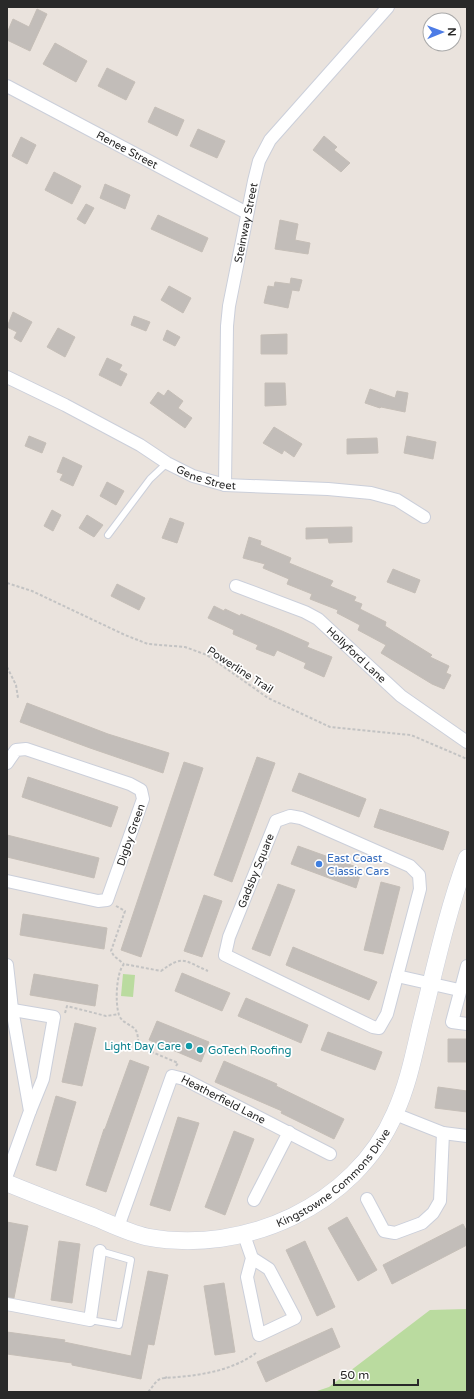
<svg xmlns="http://www.w3.org/2000/svg" width="474" height="1399" font-family="'Varela Round',sans-serif">
<style>
.green{fill:#badb9f}
.building{fill:#c2bdb9;stroke:#c5beb7}
.lines{fill:none;stroke-linecap:round;stroke-linejoin:round}
.lane-casing{stroke:#cbcfda;stroke-width:8}
.street-casing{stroke:#cbcfda;stroke-width:14}
.secondary-casing{stroke:#cbcfda;stroke-width:18}
.path{stroke:#c3c3c3;stroke-width:2;stroke-dasharray:3 2;stroke-linecap:butt}
.lane{stroke:#fff;stroke-width:6}
.street{stroke:#fff;stroke-width:12}
.secondary{stroke:#fff;stroke-width:17}
.shop-dot{fill:#3f7fe0;stroke:#fff;stroke-width:1.5}
.culture-dot{fill:#0f9aa8;stroke:#fff;stroke-width:1.5}
.labels{text-anchor:middle;dominant-baseline:central;stroke-width:3.5;stroke-linejoin:round;paint-order:stroke}
.street-label{font-size:11px;fill:#292929;stroke:#fff}
.shop-label{font-size:11px;fill:#366cbe;stroke:#fff;text-anchor:start}
.culture-label{font-size:11px;fill:#0d838f;stroke:#fff;text-anchor:end}
</style>
<rect width="100%" height="100%" fill="#eae3dd"/>
<path class="green" d="M123 974 135 975 133 997 121 996Z
M467 1309V1392H314L329 1387 430 1310Z"/>
<path class="building" d="M37 9 47 14 30 51 7 40V33L13 19 29 27Z
M55 43 87 61 76 82 43 64Z
M107 68 135 82 126 100 98 86Z
M155 107 184 120 177 136 148 122Z
M198 129 225 141 217 158 190 146Z
M324 136 337 147 334 150 350 163 341 172 313 150Z
M21 137 36 145 27 164 12 156Z
M54 172 81 186 72 204 45 190Z
M105 184 130 195 125 209 100 198Z
M86 204 94 208 85 224 77 219Z
M158 215 208 238 202 252 151 229Z
M280 220 298 224 295 240 310 243 308 254 275 249Z
M291 278 302 280 299 291 292 290 288 308 264 303 268 286 274 287 275 282 290 284Z
M169 286 191 298 183 313 161 300Z
M13 312 32 322 21 342 14 338 17 332 7 327Z
M134 316 150 322 146 331 131 325Z
M58 328 75 337 65 357 47 347Z
M167 330 180 337 175 346 163 340Z
M287 334V354H261V335Z
M107 358 122 365 119 370 127 374 121 386 99 375Z
M265 383H285L286 405 265 406Z
M370 389 395 398 397 391 408 393 405 412 381 407 380 408 365 403Z
M168 390 183 401 178 408 192 418 185 428 150 403 158 392 164 396Z
M274 427 302 444 294 457 284 450 282 454 263 443Z
M29 436 46 443 42 453 25 446Z
M407 436 436 442 433 459 404 453Z
M377 438 378 453 347 454V439Z
M63 457 82 466 73 486 60 480 63 474 57 472Z
M107 482 124 491 116 505 100 496Z
M52 510 61 515 53 531 44 526Z
M87 515 103 525 94 537 79 528Z
M170 518 184 523 177 543 162 538Z
M352 527V542L329 543 328 538 306 539V528Z
M249 537 261 541 260 545 291 558 289 563 333 581 330 586 356 597 354 601 362 604 360 609 386 622 385 626 432 655 430 657 449 666 446 673 451 675 444 689 432 684 381 653 386 645 358 630 360 625 337 613 338 610 310 599 312 594 287 584 289 579 263 568 265 564 243 558Z
M393 569 420 580 415 593 387 582Z
M117 584 145 598 139 610 111 596Z
M214 606 224 611 225 609 240 616 241 614 282 631 309 643 307 647 332 657 324 677 304 668 306 663 277 650 274 656 256 649 258 645 233 634 234 630 208 618Z
M27 703 108 734 169 753 163 773 90 748 20 722Z
M257 757 275 763 232 882 214 875Z
M184 762 203 768 141 957 121 950Z
M299 773 366 799 359 817 292 791Z
M28 777 118 807 111 827 22 797Z
M380 809 449 832 443 850 374 827Z
M7 835 99 858 94 878 7 857Z
M298 846 362 869 356 888 291 864Z
M381 882 400 887 383 954 364 950Z
M278 884 295 890 270 956 252 949Z
M204 895 222 901 202 957 184 951Z
M23 914 107 928 104 949 20 935Z
M293 947 377 982 369 1000 286 965Z
M182 973 230 993 222 1011 175 991Z
M34 974 98 985 95 1006 30 995Z
M246 998 308 1025 301 1043 238 1016Z
M157 1021 209 1042 201 1062 149 1040Z
M75 1023 96 1028 82 1086 62 1082Z
M328 1032 382 1052 375 1070 321 1050Z
M448 1039H467V1062H448Z
M130 1060 149 1067 106 1192 86 1185 104 1129H105Z
M224 1061 277 1084 276 1086 344 1119 334 1139 281 1113 282 1111 215 1082Z
M438 1087 467 1091V1112L435 1108Z
M56 1096 76 1102 56 1171 36 1165Z
M178 1117 199 1123 170 1211 150 1205Z
M234 1131 254 1139 225 1215 205 1207Z
M347 1217 377 1270 358 1281 328 1228Z
M7 1222 28 1226 14 1298 7 1297Z
M463 1224 467 1232V1245L392 1284 383 1265Z
M59 1241 80 1244 72 1303 51 1300Z
M305 1241 335 1307 317 1316 286 1250Z
M148 1271 168 1275 154 1345 148 1344 141 1379 72 1365V1363L7 1354V1332L65 1340 64 1342 131 1356Z
M224 1283 235 1352 215 1355 204 1286Z
M332 1328 340 1347 266 1382 257 1362Z"/>
<g class="lines">
<defs>
<path id="lane" d="M108 535 150 479 167 463
M90 1320 119 1325 131 1260 100 1251"/>
<g id="street">
<path id="s1" d="M7 86 247 213"/>
<path id="s2" d="M7 377 65 405 140 445 167 463 193 476 225 485 328 489 371 493 397 500 424 517"/>
<path id="s3" d="M225 485 227 326 229 306 254 181 259 161 270 140 388 7"/>
<path id="s4" d="M236 586 305 612 318 619 401 696 467 742"/>
<path d="M7 763 16 750 26 749 130 784 141 790 143 799 107 900 98 901 7 881"/>
<path d="M290 816 301 818 410 866 419 875 420 889 387 1014 379 1028 373 1027 225 955 229 937 276 821Z"/>
<path d="M7 965 12 1009 30 1111 7 1175"/>
<path d="M467 966 452 1022 467 1024"/>
<path d="M397 976 459 990"/>
<path d="M7 1009 54 1017 43 1079 30 1111"/>
<path d="M395 1114 443 1133 467 1136"/>
<path d="M367 1199 384 1231 395 1233 422 1223 433 1213 440 1201 443 1133"/>
<path d="M254 1200 289 1132"/>
<path id="s5" d="M118 1227 172 1076 184 1079 330 1154"/>
<path d="M244 1235 252 1258 247 1277 259 1335 295 1318 269 1269 252 1258"/>
<path d="M7 1304 90 1320 100 1251"/>
</g>
<g id="secondary">
<path id="s6" d="M7 1183C36 1195 65 1206 94 1217 111 1224 129 1233 147 1237 244 1255 355 1206 395 1113 408 1085 414 1054 421 1024 435 968 447 912 467 858"/>
</g>
</defs>
<use href="#lane" class="lane-casing"/>
<use href="#street" class="street-casing"/>
<use href="#secondary" class="secondary-casing"/>
<path class="path" d="M7 583 32 591 125 635 148 644 185 647 207 655 268 698 330 727 411 735 467 759
M7 667 16 685 18 698
M116 906 125 911 111 951 114 956 124 964
M65 1013 67 1006 106 1016 119 1014
M176 1066 178 1063 140 1047C137 1041 139 1034 135 1029 130 1024 122 1023 119 1015 115 1003 116 973 124 964L161 971C184 954 184 961 208 971
M167 1377 165 1378C196 1376 230 1372 256 1353
M148 1392C154 1386 156 1378 165 1378"/>
<use href="#lane" class="lane"/>
<use href="#street" class="street"/>
<use href="#secondary" class="secondary"/>
</g>
<circle class="shop-dot" cx="319" cy="864" r="4"/>
<g class="culture-dot">
<circle cx="189" cy="1046" r="4"/>
<circle cx="200" cy="1050" r="4"/>
</g>
<g class="labels">
<g class="street-label">
<text stroke="none"><textPath href="#s1" startOffset="136">Renee Street</textPath></text>
<text stroke="none"><textPath href="#s3" startOffset="264">Steinway Street</textPath></text>
<text stroke="none"><textPath href="#s2" startOffset="224">Gene Street</textPath></text>
<text stroke="none"><textPath href="#s4" startOffset="141">Hollyford Lane</textPath></text>
<text transform="translate(240 670) rotate(33)">Powerline Trail</text>
<text transform="translate(131 835) rotate(-71)">Digby Green</text>
<text transform="translate(256 871) rotate(-68)">Gadsby Square</text>
<text stroke="none"><textPath href="#s5" startOffset="217">Heatherfield Lane</textPath></text>
<text stroke="none"><textPath href="#s6" startOffset="356">Kingstowne Commons Drive</textPath></text>
</g>
<g class="shop-label">
<text x="327" y="858">East Coast<tspan x="327" dy="13">Classic Cars</tspan></text>
</g>
<g class="culture-label">
<text x="181" y="1046">Light Day Care</text>
<text x="208" y="1050" text-anchor="start">GoTech Roofing</text>
</g>
</g>
<rect width="474" height="1399" fill="none" stroke="#292929" stroke-width="16"/>
<g transform="translate(442 32) rotate(89)"><circle r="19" fill="#ffffff" stroke="#a9a9a9"/>
<path d="M0-3L7 15L0 10L-7 15Z" fill="#4d7ce6"/>
<text y="-6" font-size="11" font-weight="bold" text-anchor="middle" fill="#292929">N</text>
</g>
<path d="M334 1379v6h84v-6" fill="none" stroke="#292929" stroke-width="2"/>
<text x="340" y="1379" font-size="12" fill="#292929" stroke="#ffffff" stroke-width="3" paint-order="stroke">50 m</text>
</svg>
